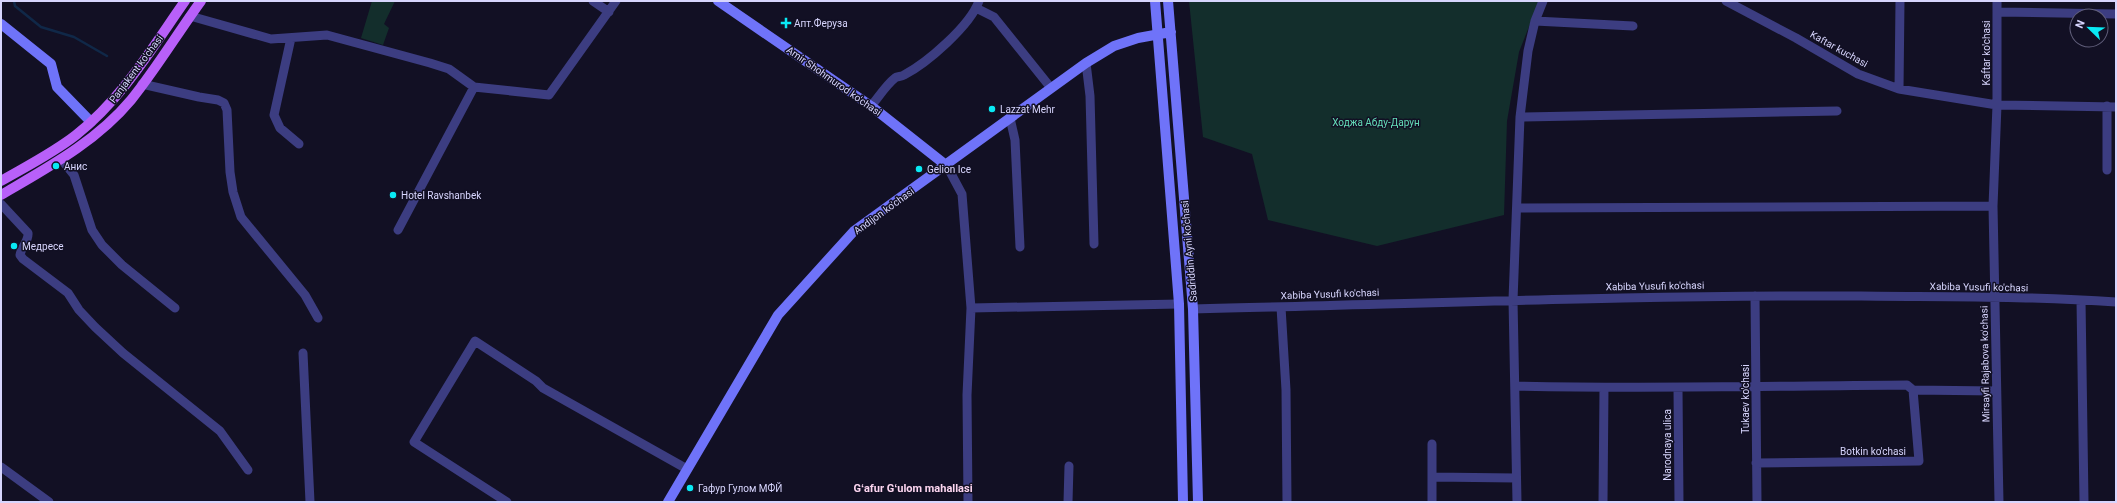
<svg xmlns="http://www.w3.org/2000/svg" width="2117" height="503" font-family="Roboto,sans-serif">
<style>
.green{fill:#132e2c}
.lines{fill:none;stroke-linecap:round;stroke-linejoin:round}
.stream{stroke:#102848;stroke-width:2.5}
.street{stroke:#3c3d81;stroke-width:9}
.secondary{stroke:#6f73f9;stroke-width:10}
.primary{stroke:#b860f9;stroke-width:10}
.poi-dot{fill:#09e9f4;stroke:#121024;stroke-width:1.5}
.labels{text-anchor:middle;dominant-baseline:central;stroke-width:3;stroke-linejoin:round;paint-order:stroke}
.poi-label{font-size:10px;fill:#d7d5fd;stroke:#121024;text-anchor:start}
.street-label{font-size:10px;fill:#d7d5fd;stroke:#121024}
.park-label{font-size:10px;fill:#63dbb7;stroke:#121024}
.neighbourhood-label{font-size:11px;font-weight:bold;fill:#fdd6f1;stroke:#121024}
</style>
<rect width="100%" height="100%" fill="#121024"/>
<path class="green" d="M372 1H395L384 24 389 28 383 45 361 38Z
M1189 1H1539L1519 52 1507 121 1504 215 1377 246 1268 220 1252 154 1203 137Z"/>
<g class="lines">
<path class="stream" d="M14 1 15 6 41 27 74 37 107 56"/>
<path class="street" d="M593 1 609 12
M1726 1 1796 38 1858 74 1899 89 1997 105 2116 107
M1997 1V105L1993 206 1999 502
M976 8 994 17 1051 88
M1997 12 2116 14
M190 16 271 39 327 35 430 63 449 69 474 87 549 95 616 1
M1535 21 1633 26
M291 38 274 115 280 128 299 144
M1086 63 1090 96 1094 244
M142 84 199 97 218 100 224 103 227 110 230 172 233 192 241 217 305 295 318 318
M1899 89 1900 1
M871 106C878 98 886 85 895 78 897 76 901 77 904 75 927 63 970 26 979 1
M1520 117 1837 111
M1010 118 1015 140 1020 247
M61 159 74 175 92 230 102 245 122 265 175 308
M947 166 962 194 971 308 967 395 968 502
M2107 170V106
M1 204 28 233C29 241 21 247 20 255L23 259 68 293 79 310 95 327 123 353 220 431 248 470
M1517 208 1993 206
M398 230 474 87
M1755 296 1757 502
M2081 300 2084 502
M1281 307 1286 390 1287 502
M971 308 1179 304
M1193 309C1416 304 1638 295 1861 296 1946 297 2031 296 2116 302
M303 353 310 502
M1515 386C1646 389 1777 386 1907 385L1913 390 1996 391
M1678 389 1679 502
M1432 444V477
M1756 463 1919 461 1913 390
M1 467 49 502
M507 502 414 442 475 341 536 381 543 388 687 469
M1068 502 1069 466
M1432 502V477L1516 478
M1517 502 1513 300 1520 117 1528 51 1535 21 1543 1
M1603 502 1604 388"/>
<path class="secondary" d="M718 1 871 106 947 166
M1155 1 1179 304 1183 502
M1168 1 1193 309 1198 502
M1 24 51 64 57 87 91 122
M668 502 778 315 854 231 1086 63 1114 46 1138 38 1171 32"/>
<path class="primary" d="M1 181C27 166 53 153 76 135 122 99 152 48 185 1
M1 195C47 168 96 142 131 100 156 69 177 34 201 1"/>
</g>
<g class="poi-dot">
<path d="M784 17h4v4h4v4h-4v4h-4v-4h-4v-4h4z"/>
<circle cx="992" cy="109" r="4"/>
<circle cx="56" cy="166" r="4"/>
<circle cx="919" cy="169" r="4"/>
<circle cx="393" cy="195" r="4"/>
<circle cx="14" cy="246" r="4"/>
<circle cx="690" cy="488" r="4"/>
</g>
<g class="labels">
<g class="poi-label">
<text x="794" y="23">Апт.Феруза</text>
<text x="1000" y="109">Lazzat Mehr</text>
<text x="64" y="166">Анис</text>
<text x="927" y="169">Gelion Ice</text>
<text x="401" y="195">Hotel Ravshanbek</text>
<text x="22" y="246">Медресе</text>
<text x="698" y="488">Гафур Гулом МФЙ</text>
</g>
<g class="street-label">
<text transform="translate(1839 49) rotate(29)">Kaftar kuchasi</text>
<text transform="translate(1986 53) rotate(-90)">Kaftar ko'chasi</text>
<text transform="translate(136 69) rotate(-53)">Panjakent ko'chasi</text>
<text transform="translate(834 81) rotate(35)">Amir Shohmurod ko'chasi</text>
<text transform="translate(884 211) rotate(-36)">Andijon ko'chasi</text>
<text transform="translate(1189 251) rotate(-95)">Sadriddin Ayni ko'chasi</text>
<text transform="translate(1655 286) rotate(-1)">Xabiba Yusufi ko'chasi</text>
<text transform="translate(1979 287) rotate(1)">Xabiba Yusufi ko'chasi</text>
<text transform="translate(1330 294) rotate(-2)">Xabiba Yusufi ko'chasi</text>
<text transform="translate(1985 364) rotate(-91)">Mirsayfi Rajabova ko'chasi</text>
<text transform="translate(1745 399) rotate(-90)">Tukaev ko'chasi</text>
<text transform="translate(1667 445) rotate(-90)">Narodnaya ulica</text>
<text x="1873" y="451">Botkin ko'chasi</text>
</g>
<g class="park-label">
<text x="1376" y="122">Ходжа Абду-Дарун</text>
</g>
<g class="neighbourhood-label">
<text x="913" y="488">Gʻafur Gʻulom mahallasi</text>
</g>
</g>
<rect width="2117" height="503" fill="none" stroke="#d7d5fd" stroke-width="4"/>
<g transform="translate(2089 28) rotate(293)"><circle r="19" fill="#121024" stroke="#615f7b"/>
<path d="M0-3L7 15L0 10L-7 15Z" fill="#09e9f4"/>
<text y="-6" font-size="11" font-weight="bold" text-anchor="middle" fill="#d7d5fd">N</text>
</g>
</svg>
